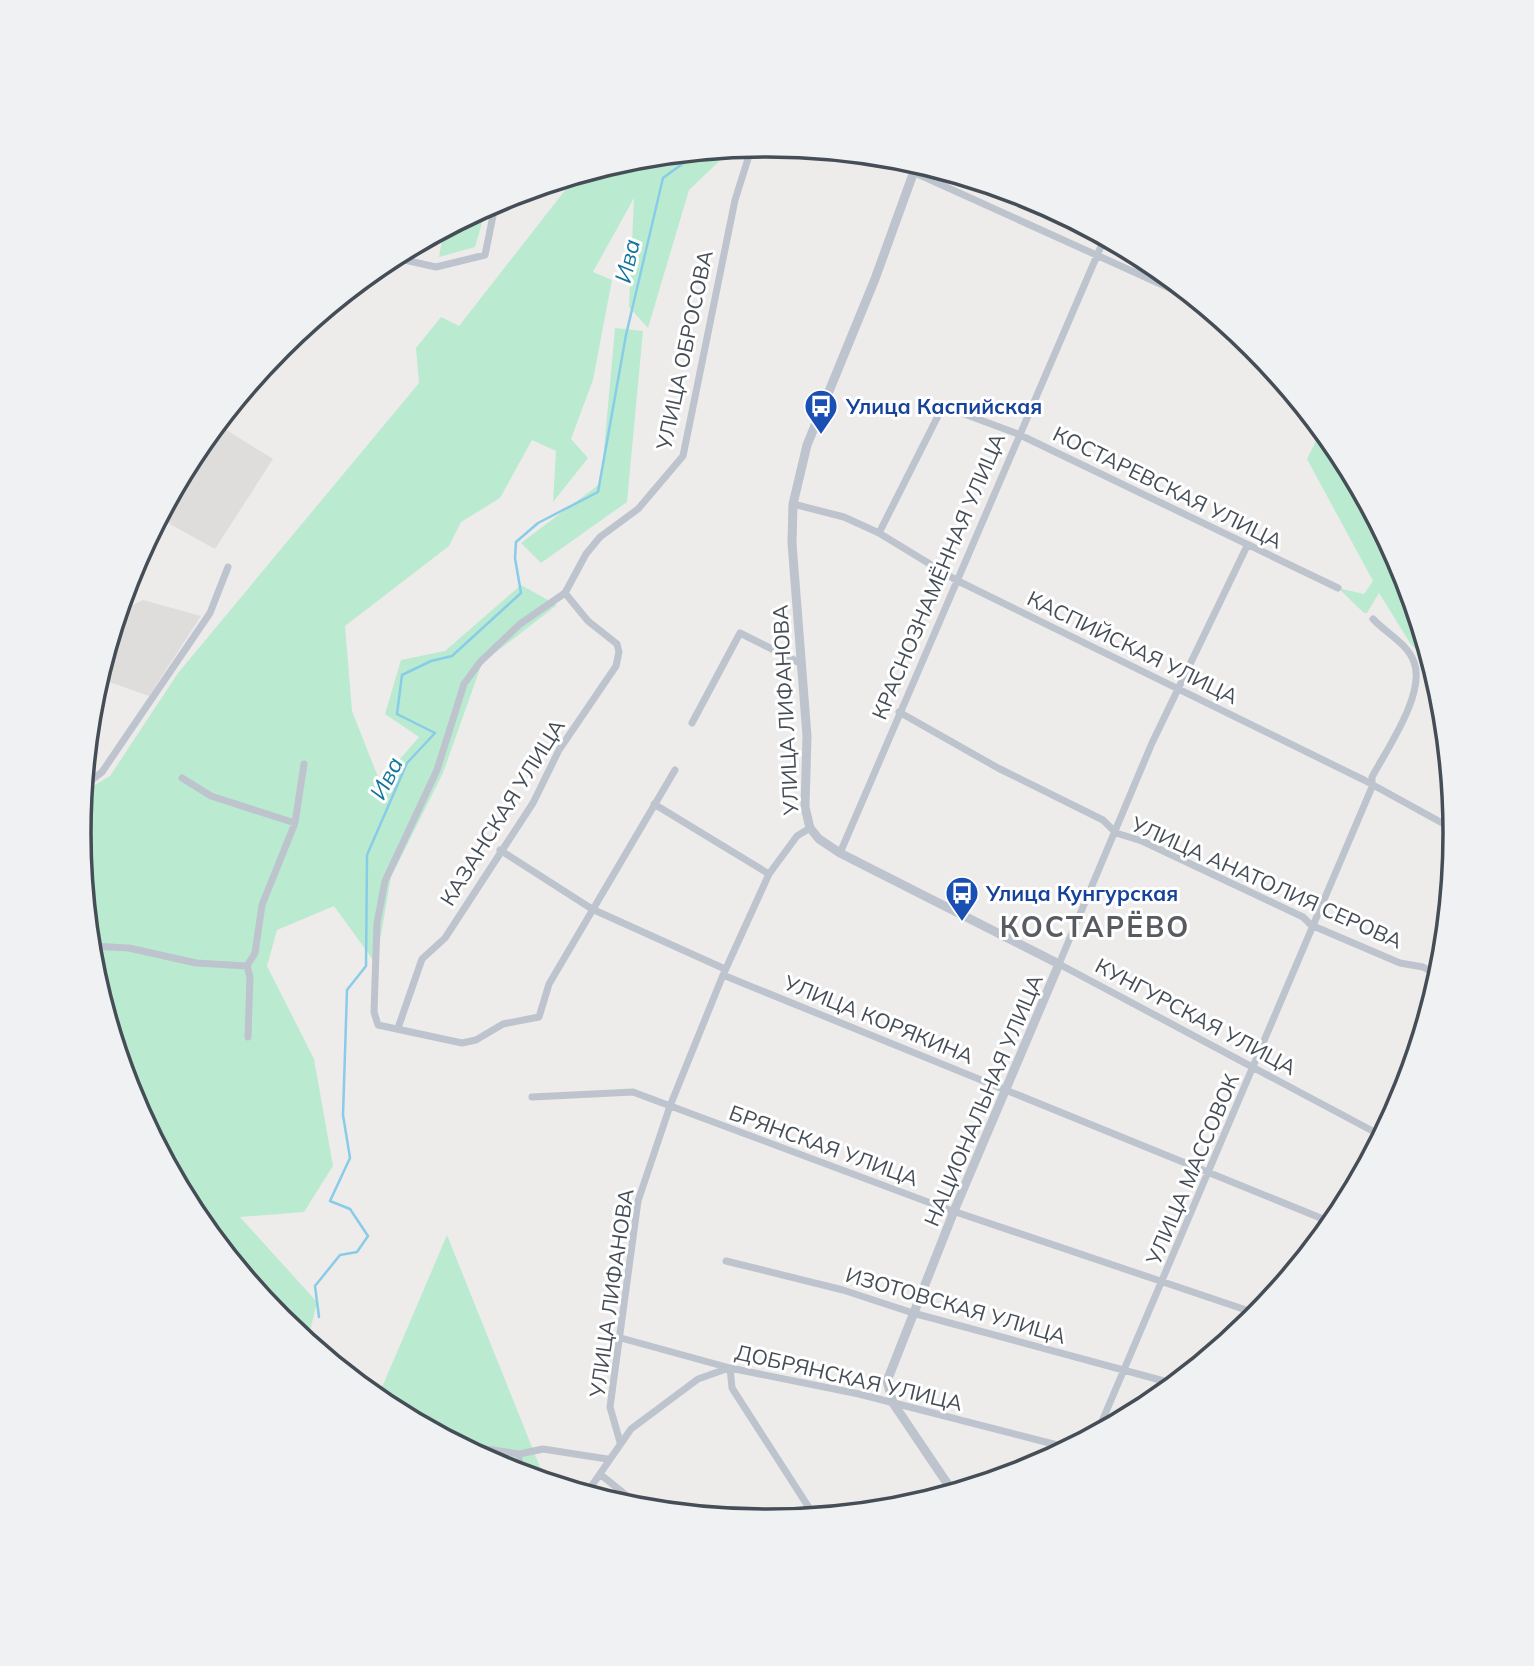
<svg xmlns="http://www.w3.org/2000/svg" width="1534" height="1666" font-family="Mulish,sans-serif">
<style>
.education{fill:#dfdcdc}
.green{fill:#baebd1}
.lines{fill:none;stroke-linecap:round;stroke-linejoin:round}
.stream{stroke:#89cce7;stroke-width:2.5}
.minor{stroke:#bdc4cd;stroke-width:7}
.tertiary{stroke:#bdc4cd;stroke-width:9}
.labels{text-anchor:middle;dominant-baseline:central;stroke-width:6;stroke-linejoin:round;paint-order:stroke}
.street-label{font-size:21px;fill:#454d57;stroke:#fff}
.transit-label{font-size:21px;font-weight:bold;fill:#164399;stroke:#fff;text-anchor:start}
.water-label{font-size:23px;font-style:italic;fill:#12759d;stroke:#fff}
.district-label{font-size:28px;font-weight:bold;letter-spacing:2px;fill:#585b60;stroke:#fff}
.rim{fill:none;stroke:#454d57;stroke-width:3.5}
</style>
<rect width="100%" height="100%" fill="#eeebeb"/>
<path class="education" d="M217 424 273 459 215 549 159 518 195 450Z
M143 600 201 616 149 696 98 678 118 612Z"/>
<path class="green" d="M733 148 689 190 648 328 629 307 634 198 593 272 612 280 593 380 571 439 588 458 553 502 556 451 532 440 500 498 461 522 449 546 345 626 352 711 380 782 419 737 385 714 401 660 445 651 521 585 557 605 482 663 443 773 391 877 376 964 334 906 277 930 267 966 314 1059 333 1166 304 1212 240 1217 317 1302 309 1335 297 1333 280 1319 195 1215 131 1096 92 967 79 833 83 792 110 776 178 673 419 383 416 348 441 317 459 326 577 175 633 158Z
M487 206 475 247 439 257 444 229Z
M615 328 643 331 627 502 541 563 521 543 601 483Z
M1322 429 1339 451 1403 570 1434 671 1410 643 1379 593 1367 613H1364L1338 588 1364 594 1373 581 1307 459Z
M447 1235 546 1482 503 1469 377 1399Z"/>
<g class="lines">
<path class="stream" d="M1388 541 1393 551
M319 1317 315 1286 340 1255 357 1252 368 1236 350 1209 330 1201 350 1158 343 1115 347 990 366 966 367 855 407 763 435 733 397 714 402 675 431 661 452 656 521 593 515 558 516 542 538 523 598 492 626 335 663 178 700 151
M309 1343 311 1337"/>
<path class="minor" d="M913 172 1198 301
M391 257 436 267 485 255 496 201
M793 504 844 517 879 533 956 580 1364 780 1455 830
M879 533 943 406 1018 434 1338 588
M1247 546 1152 743 1059 964 1382 1136
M899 712 998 768 1103 820 1116 833 1142 841 1303 917 1311 925 1400 963 1423 967 1439 976
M692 723 740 633 802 664
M675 770 549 984 539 1017 503 1024 476 1040 462 1043 378 1025 374 1012 377 923 385 881 437 770 464 684 480 662 520 624 565 593 586 554 600 537 638 509 683 456 735 200 752 146
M182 778 211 796 295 823
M83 787 102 772 210 613 228 567
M654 804 769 874
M500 850 592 909 725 969
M840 853 1105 237
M90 946 129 948 196 963 247 966
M723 975 1333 1223
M398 1028 422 959 445 938 533 803 559 750 616 666 619 652 617 644 588 621 565 593
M248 1037 250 977 247 966 255 953 262 905 295 823 304 764
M532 1097 633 1092 944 1208 1258 1314
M726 1261 843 1290 913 1313 1175 1384
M621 1338 730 1368 859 1394 1069 1448
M730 1368 732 1388 815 1517
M435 1432 479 1448 519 1454 543 1449 607 1459
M1097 1433 1372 787V777C1387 749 1426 693 1414 662 1407 643 1386 633 1373 619
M620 1442 610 1407 638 1201 670 1106 723 975 769 874 797 836 810 828
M519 1473V1454
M600 1474 643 1509
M586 1494 631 1429 698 1379 729 1368"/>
<path class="tertiary" d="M917 163 875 279 807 445 793 504 792 543 807 736 805 807 810 828 819 839 840 853 1059 964 954 1211 887 1381 893 1403 953 1492"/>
</g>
<defs>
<symbol id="bus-pin" viewBox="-11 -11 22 30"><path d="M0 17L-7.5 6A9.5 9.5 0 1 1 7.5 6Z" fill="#1a4fb4" stroke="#fff"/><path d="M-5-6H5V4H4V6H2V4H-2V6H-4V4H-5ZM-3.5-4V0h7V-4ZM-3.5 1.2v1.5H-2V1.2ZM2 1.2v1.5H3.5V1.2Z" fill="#fff"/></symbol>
</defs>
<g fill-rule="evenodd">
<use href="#bus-pin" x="802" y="387" width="38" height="52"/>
<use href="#bus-pin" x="943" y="874" width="38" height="52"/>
</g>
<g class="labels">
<g class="street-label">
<text transform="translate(684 350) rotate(-78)">УЛИЦА ОБРОСОВА</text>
<text transform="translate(1168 487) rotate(26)">КОСТАРЕВСКАЯ УЛИЦА</text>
<text transform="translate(938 576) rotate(-67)">КРАСНОЗНАМЁННАЯ УЛИЦА</text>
<text transform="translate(1133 647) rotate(26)">КАСПИЙСКАЯ УЛИЦА</text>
<text transform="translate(785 710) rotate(-93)">УЛИЦА ЛИФАНОВА</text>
<text transform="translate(502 812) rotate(-58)">КАЗАНСКАЯ УЛИЦА</text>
<text transform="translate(1267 882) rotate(24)">УЛИЦА АНАТОЛИЯ СЕРОВА</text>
<text transform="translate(1196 1016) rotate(28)">КУНГУРСКАЯ УЛИЦА</text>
<text transform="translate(879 1019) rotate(22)">УЛИЦА КОРЯКИНА</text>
<text transform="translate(983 1100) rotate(-67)">НАЦИОНАЛЬНАЯ УЛИЦА</text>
<text transform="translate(824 1145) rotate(20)">БРЯНСКАЯ УЛИЦА</text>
<text transform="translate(1192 1169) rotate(-67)">УЛИЦА МАССОВОК</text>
<text transform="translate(611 1293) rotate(-82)">УЛИЦА ЛИФАНОВА</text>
<text transform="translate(956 1305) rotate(16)">ИЗОТОВСКАЯ УЛИЦА</text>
<text transform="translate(849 1377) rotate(13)">ДОБРЯНСКАЯ УЛИЦА</text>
</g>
<g class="transit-label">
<text x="846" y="406">Улица Каспийская</text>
<text x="986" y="893">Улица Кунгурская</text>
</g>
<g class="water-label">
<text transform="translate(627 261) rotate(-77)">Ива</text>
<text transform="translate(386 778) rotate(-63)">Ива</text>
</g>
<g class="district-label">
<text x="1095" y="926">КОСТАРЁВО</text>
</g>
</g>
<path d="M0 0H1534V1666H0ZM91 833a676 676 0 1 1 1352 0a676 676 0 1 1-1352 0Z" fill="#f0f1f2" fill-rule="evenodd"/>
<path class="rim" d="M91 833a676 676 0 1 1 1352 0a676 676 0 1 1-1352 0Z"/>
</svg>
